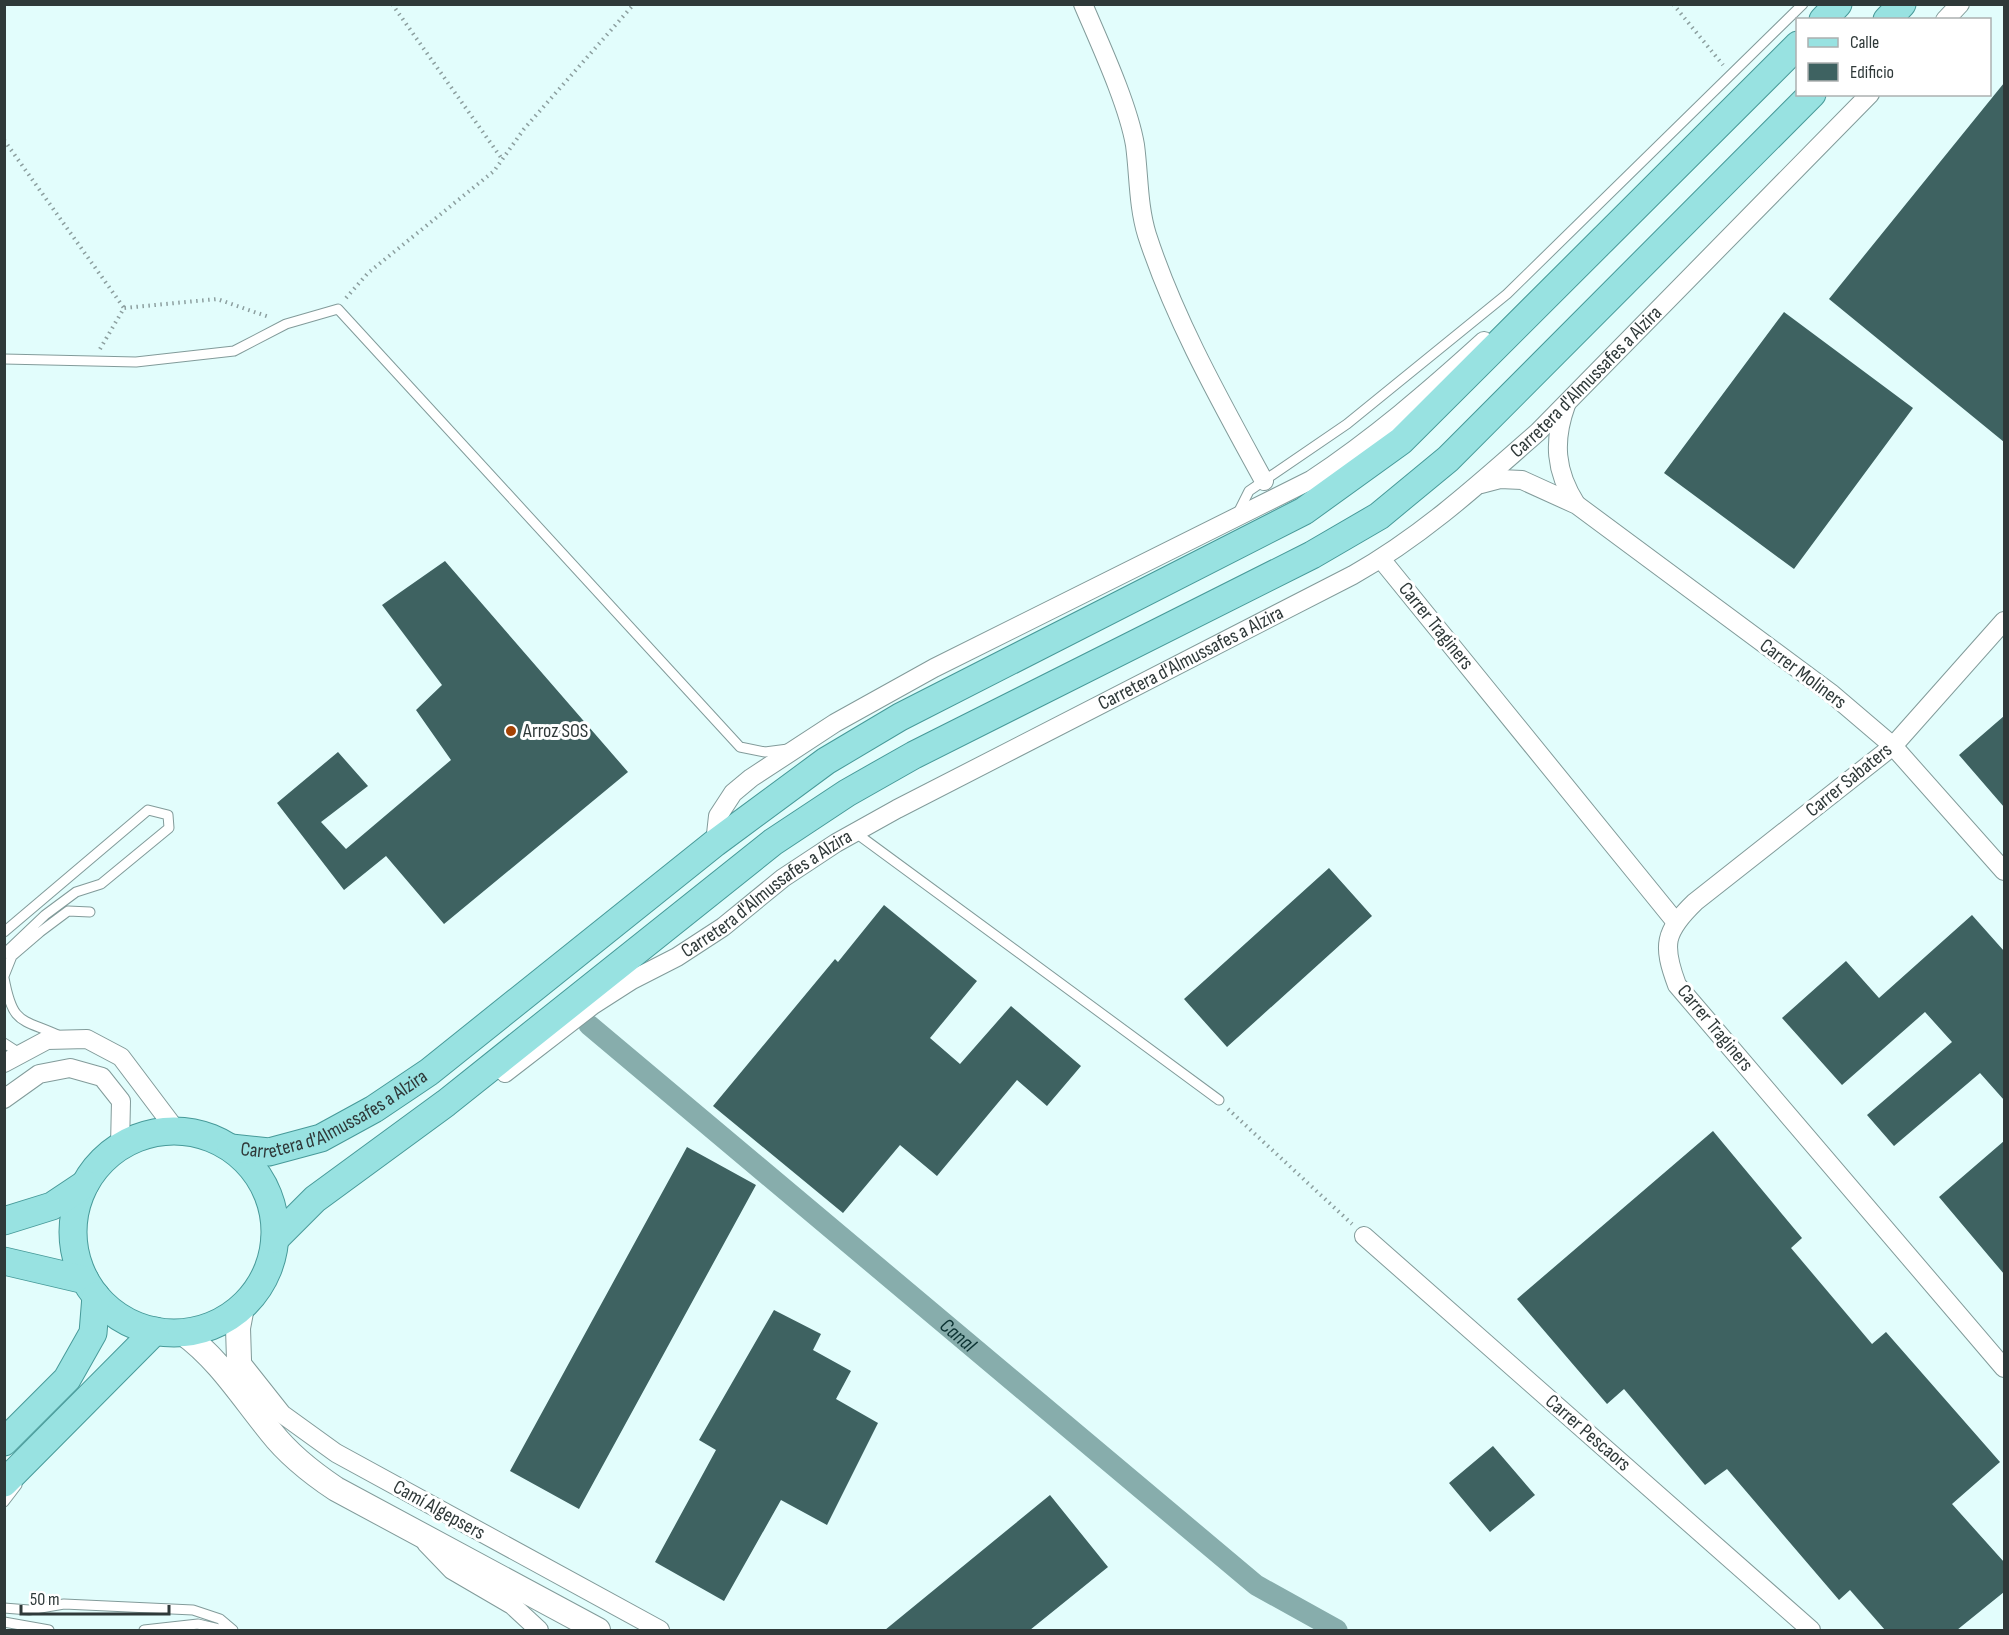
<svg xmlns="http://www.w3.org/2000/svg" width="2009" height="1635" font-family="'Sofia Sans Condensed',sans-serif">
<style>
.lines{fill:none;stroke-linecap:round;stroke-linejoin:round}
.canal{stroke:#87adac;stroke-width:21}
.building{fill:#3e6261}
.lane-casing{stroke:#829b9a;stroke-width:11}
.street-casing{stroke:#829b9a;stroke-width:20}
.secondary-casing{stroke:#829b9a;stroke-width:26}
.primary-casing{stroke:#479a99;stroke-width:29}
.path{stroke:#8c9f9f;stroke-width:4;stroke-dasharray:1.5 4.5;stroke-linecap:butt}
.lane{stroke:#fff;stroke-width:9}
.street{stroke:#fff;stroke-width:18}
.secondary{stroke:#fff;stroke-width:24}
.primary{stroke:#98e2e1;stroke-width:27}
.poi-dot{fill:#a44203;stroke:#fff;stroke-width:2}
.labels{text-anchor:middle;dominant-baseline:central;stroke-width:6;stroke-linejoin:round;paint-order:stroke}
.street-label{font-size:20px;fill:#2f3939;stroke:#fff}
.poi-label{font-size:20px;fill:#2f3939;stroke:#fff;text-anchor:start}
.water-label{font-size:21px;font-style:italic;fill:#0c3333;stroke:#fff}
</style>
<rect width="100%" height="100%" fill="#e2fdfc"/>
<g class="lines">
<path class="canal" id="s1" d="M589 1025 1256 1585 1337 1630"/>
</g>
<path class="building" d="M2004 83V442L1829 299Z
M1784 312 1913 408 1794 569 1664 473Z
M445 561 628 772 444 924 386 856 344 890 277 803 338 752 368 786 321 822 346 849 451 760 416 710 442 685 382 605Z
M2004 716V807L1959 755Z
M1329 868 1372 916 1227 1047 1184 999Z
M884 905 977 981 930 1038 960 1064 1011 1006 1081 1066 1047 1106 1017 1080 937 1176 900 1145 843 1213 713 1106 835 959 838 962Z
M1972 915 2004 951V1100L1980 1073 1894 1146 1867 1115 1952 1042 1925 1012 1842 1085 1782 1018 1846 961 1879 998Z
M1713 1131 1802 1238 1791 1248 1872 1344 1886 1332 2000 1462 1952 1504 2004 1562V1592L1957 1630H1885L1850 1590 1839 1600 1727 1469 1705 1485 1624 1389 1607 1404 1517 1299Z
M2004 1141V1274L1939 1197Z
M687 1147 756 1185 579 1509 510 1471Z
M774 1310 821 1334 813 1350 851 1371 836 1399 878 1423 827 1525 781 1500 724 1601 655 1562 716 1450 699 1440Z
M1493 1446 1535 1495 1490 1532 1449 1483Z
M1050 1495 1108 1567 1030 1630H885Z"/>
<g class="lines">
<defs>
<path id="lane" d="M4 359 136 362 234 351 286 324 338 309 740 747 765 752 788 749
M1237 515 1249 491 1347 424 1507 294 1803 4
M856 833 1219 1100
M4 932 148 810 168 815 169 828 101 884 76 892 45 915 4 954
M4 976 12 956 40 932 68 911 90 912
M4 978C13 1026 21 1018 60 1036
M4 1043 21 1054
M4 1502 17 1485
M4 1608 29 1610 64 1604 193 1610 220 1619 233 1630
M4 1622 49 1630
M144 1630 198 1624 223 1630"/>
<g id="street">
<path d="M1083 4C1100 44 1128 104 1135 145 1139 175 1138 206 1147 235 1175 321 1221 402 1264 481"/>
<path d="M1945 20 1960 4"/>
<path d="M1566 405C1553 441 1555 471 1576 504"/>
<path d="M1481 484 1500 479 1522 480 1577 505 1832 694 1893 746 2004 871"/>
<path d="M1381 559 1675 921"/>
<path d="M2004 621 1893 746 1695 902C1664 932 1662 945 1677 985L2004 1368"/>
<path d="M715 843 718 816 733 793 751 778 835 723 934 668 1311 480C1373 439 1429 391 1484 341"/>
<path d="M4 1063 47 1040 87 1039 121 1057 176 1130"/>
<path id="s2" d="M505 1073 593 1005 632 980 677 957 723 927 783 878 836 843 897 809 1353 575C1422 536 1479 484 1538 432L1870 94"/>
<path d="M4 1099 39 1074 70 1068 102 1077 121 1101 120 1146"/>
<path d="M1364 1236 1811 1630"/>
<path d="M240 1361 282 1414 336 1453 660 1630"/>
<path d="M426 1543 452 1570 512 1605 539 1630"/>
</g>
<path id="secondary" d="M183 1333C219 1359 243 1398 271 1432 289 1455 312 1473 336 1489L598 1630
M240 1392 238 1328 242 1307"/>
<g id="primary">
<path d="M1823 20 1838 4"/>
<path d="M1887 20 1902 4"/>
<circle cx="174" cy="1232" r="101"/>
<path id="s3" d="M231 1148 269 1152 321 1138 374 1109 429 1072 715 843 826 761 900 717 1304 511 1401 441 1798 45"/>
<path d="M4 1221 52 1206 85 1184"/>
<path d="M275 1239 315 1199 446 1103 773 842 847 793 914 755 1312 555 1379 516 1448 459 1812 94"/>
<path d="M4 1261 85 1280"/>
<path d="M4 1442 67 1379 93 1333 96 1296"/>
<path d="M4 1483 155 1331"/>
</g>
</defs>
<use href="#lane" class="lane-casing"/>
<use href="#street" class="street-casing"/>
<use href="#secondary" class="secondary-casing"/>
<use href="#primary" class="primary-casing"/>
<path class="path" d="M392 4 502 159
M1673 4 1723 65
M4 140 124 308
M346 298 368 273 494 171 524 129 634 4
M100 349 124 308 217 299 269 317
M1228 1109 1352 1224"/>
<use href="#lane" class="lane"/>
<use href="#street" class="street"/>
<use href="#secondary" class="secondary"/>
<use href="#primary" class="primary"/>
</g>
<circle class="poi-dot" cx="511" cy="731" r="6"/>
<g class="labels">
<g class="street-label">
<text stroke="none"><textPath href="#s2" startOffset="1290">Carretera d'Almussafes a Alzira</textPath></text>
<text transform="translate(1436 626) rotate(51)">Carrer Traginers</text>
<text stroke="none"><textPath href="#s2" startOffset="804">Carretera d'Almussafes a Alzira</textPath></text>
<text transform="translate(1803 674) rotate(37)">Carrer Moliners</text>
<text transform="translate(1849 780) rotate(-39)">Carrer Sabaters</text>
<text stroke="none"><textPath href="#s2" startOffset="318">Carretera d'Almussafes a Alzira</textPath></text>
<text transform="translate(1715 1028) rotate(50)">Carrer Traginers</text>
<text stroke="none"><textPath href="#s3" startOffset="112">Carretera d'Almussafes a Alzira</textPath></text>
<text transform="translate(1588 1433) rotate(41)">Carrer Pescaors</text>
<text transform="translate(439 1510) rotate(29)">Camí Algepsers</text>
</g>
<g class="poi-label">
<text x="523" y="731">Arroz SOS</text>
</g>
<g class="water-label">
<text stroke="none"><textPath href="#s1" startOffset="482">Canal</textPath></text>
</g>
</g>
<rect width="2009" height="1635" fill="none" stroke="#2f3939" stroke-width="12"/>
<rect x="1796" y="18" width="195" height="78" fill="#ffffff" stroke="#acb0b0" stroke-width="1.5"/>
<rect x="1808" y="38" width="30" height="9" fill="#98e2e1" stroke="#acb0b0" stroke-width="1.5"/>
<text x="1850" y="48" font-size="18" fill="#2f3939">Calle</text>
<rect x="1808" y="63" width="30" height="18" fill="#3e6261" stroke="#acb0b0" stroke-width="1.5"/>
<text x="1850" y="78" font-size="18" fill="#2f3939">Edificio</text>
<path d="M21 1605v9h148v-9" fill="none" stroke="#2f3939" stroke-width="3"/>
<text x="30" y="1605" font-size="18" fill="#2f3939" stroke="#ffffff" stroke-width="4.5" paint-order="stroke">50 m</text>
</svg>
